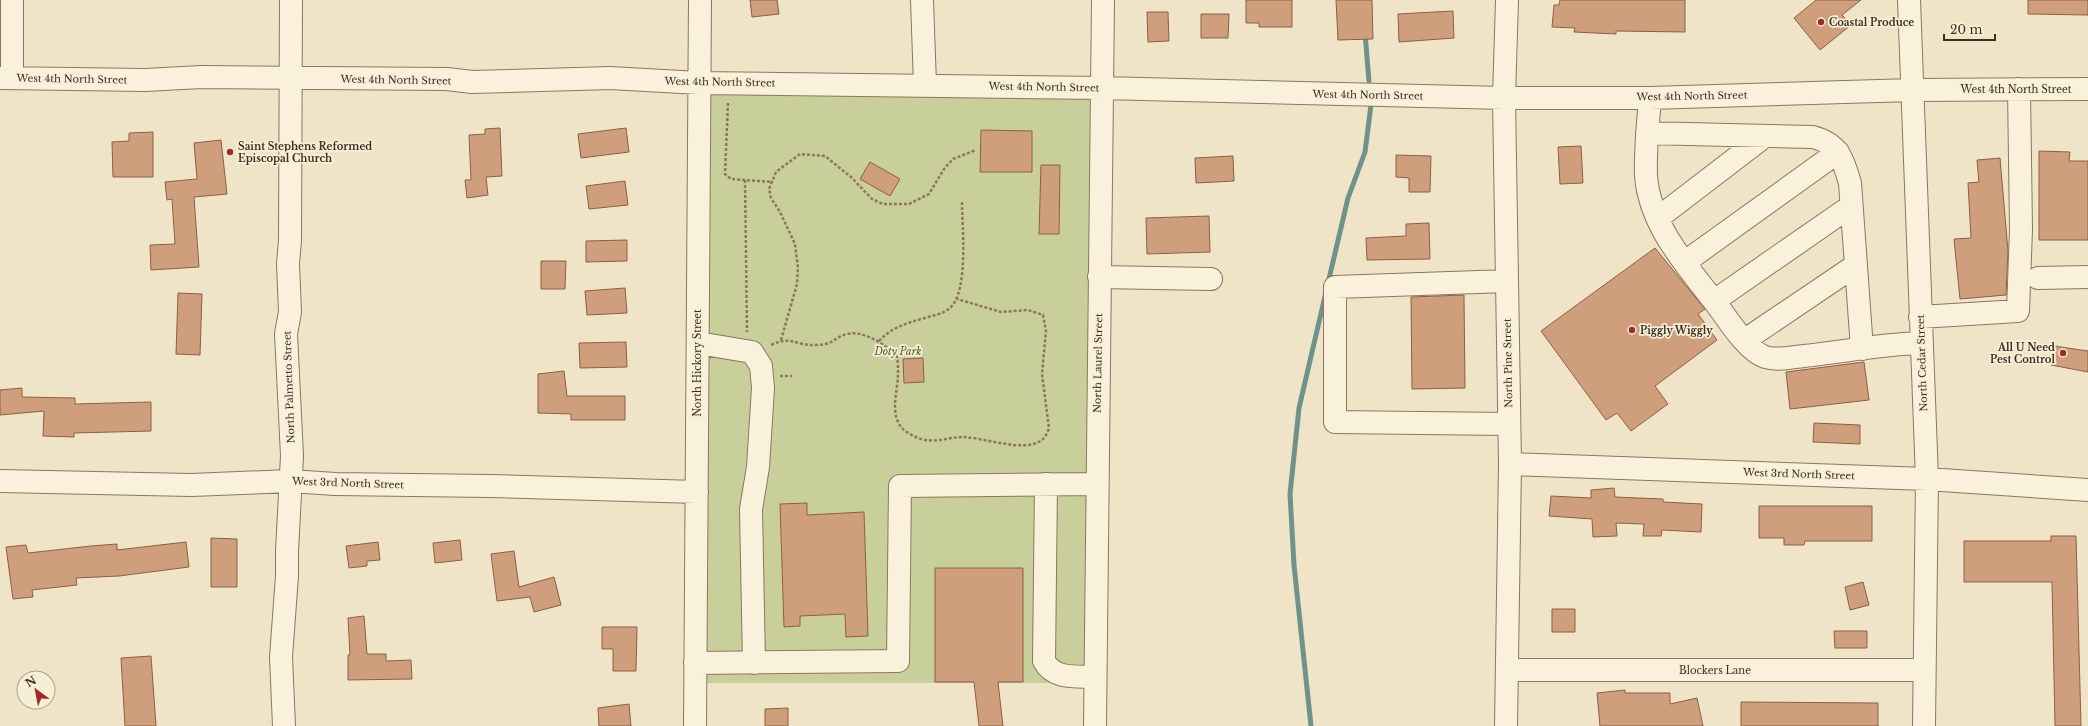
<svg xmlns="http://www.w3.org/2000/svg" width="2088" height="726" font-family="'Libre Baskerville',serif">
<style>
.green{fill:#c9cf9b}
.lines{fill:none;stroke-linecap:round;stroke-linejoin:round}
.stream{stroke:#6f938a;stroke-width:5}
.building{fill:#cf9f7d;stroke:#8d5f41}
.minor-casing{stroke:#8d765c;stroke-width:24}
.path{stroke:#8d765c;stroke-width:2.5;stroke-dasharray:3 2;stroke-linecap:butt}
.minor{stroke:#faf1dc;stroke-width:22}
.poi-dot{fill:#9e2a2b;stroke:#f7eed8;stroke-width:1.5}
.labels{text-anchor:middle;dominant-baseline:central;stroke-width:3.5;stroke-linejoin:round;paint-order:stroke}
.poi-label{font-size:10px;font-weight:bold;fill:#3d2e20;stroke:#f7eed8;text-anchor:start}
.street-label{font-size:10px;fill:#3d2e20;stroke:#f7eed8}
.park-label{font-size:10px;font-style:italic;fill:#4d5a26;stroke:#f7eed8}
</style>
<rect width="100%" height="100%" fill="#f0e4c8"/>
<path class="green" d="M699 83 1102 88 1095 683H695Z"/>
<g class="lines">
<path class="stream" d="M1365 33 1369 81
M1328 283 1348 198 1365 152 1371 105
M1311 726 1294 565 1290 494 1299 408 1326 292"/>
</g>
<path class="building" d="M750 0H777L779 14 752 17Z
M1246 0H1292V27H1259V23H1246Z
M1336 0H1372L1373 39 1338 40Z
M1560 0H1685V32L1616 31V34L1574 32 1575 28 1552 27 1554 5H1559Z
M1816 0H1861L1842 15 1851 25 1820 50 1794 18Z
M2028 0H2088V15L2028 14Z
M1453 11 1454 38 1399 42 1398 14Z
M1147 12H1168L1169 41 1148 42Z
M1201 14H1229L1228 38H1201Z
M500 128 502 176 486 177 488 195 467 198 465 180H471L469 135 485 134V129Z
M626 128 629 152 581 158 578 134Z
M981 130 1032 131V172H980Z
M153 132V177H113L112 142 129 141V133Z
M221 140 227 194 194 197 199 267 151 270 150 245 175 244 172 199 167 200 165 182 197 179 194 143Z
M1581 146 1583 183 1560 184 1558 147Z
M2039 151 2070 152 2069 161H2088V240H2039Z
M1396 155 1431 156 1430 192H1409V178L1396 177Z
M1233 156 1234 181 1196 183 1195 158Z
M2000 158 2008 251 2006 295 1960 299 1954 239 1971 238 1968 183 1979 182 1977 160Z
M870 162 900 179 890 196 860 179Z
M1041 165H1060L1059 234H1039Z
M625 181 628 205 589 209 586 186Z
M1209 216 1210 252 1147 254 1146 218Z
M1429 223 1430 259 1367 260 1366 238 1406 236V224Z
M627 240V261L586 262V241Z
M1655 248 1705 309 1698 314 1717 340 1655 386 1668 404 1631 431 1617 413 1606 420 1541 331Z
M541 261H566L565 289H541Z
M625 288 627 313 587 315 585 291Z
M178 293 202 294 200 355 176 354Z
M1464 295 1465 388 1412 389 1411 297Z
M626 342 627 367 580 368 579 343Z
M2054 346 2088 351V372L2051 365Z
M923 358 924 382 904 383 903 359Z
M1864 362 1869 400 1790 409 1786 372Z
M564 371 567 396H625V420H571V414L538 413V374Z
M22 388V397L75 398V404L151 402V431L74 433V437L43 436 44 411 0 415V390Z
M1814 423 1860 425V444L1813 442Z
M1614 488 1615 497 1663 499V502L1702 504 1701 532 1662 530 1661 536H1643L1644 524 1616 523 1617 536 1593 537 1592 519 1549 516 1551 496 1591 498V490Z
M807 503V515L864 512 868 636 846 637 845 614 800 616V626L784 627 780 504Z
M1759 506H1872V541H1805L1804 545H1784V538H1759Z
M2051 536H2076L2081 726H2055L2052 582H1964V541H2051Z
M211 538 237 539V587H211Z
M460 540 462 560 435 563 433 543Z
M186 542 189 567 119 576 76 578 77 585 32 590 33 597 13 599 6 547 26 545 28 553 91 546 117 544V550Z
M378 542 380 560 367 561V566L349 568 346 546Z
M514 551 519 587 554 577 561 605 534 612 530 597 497 601 491 554Z
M935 568H1023V682H998L1003 726H979L974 682H935Z
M1863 582 1869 605 1850 610 1845 587Z
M1552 609H1575V632H1552Z
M364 616 367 654H386V661L411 660 412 679 348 680V655H350L348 618Z
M602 627H637L636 671H613V649H602Z
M1834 631H1867V648H1835Z
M151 656 156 726H125L121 658Z
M1625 690V693H1670V704L1697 698 1703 726H1600L1597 693Z
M1741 702 1878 703V726H1741Z
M629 704 631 726H599L598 708Z
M788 708V726H765V709Z"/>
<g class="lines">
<defs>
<path id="minor" d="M922 0 925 85
M1909 0 1927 479 1924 726
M0 78 145 80 201 77 447 79 472 82 610 78 699 83 1102 88 1504 98H1650L1912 90 2088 89
M12 78V0
M1650 98C1648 124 1645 150 1646 176 1650 228 1690 269 1720 309 1730 323 1748 351 1765 357 1777 361 1792 357 1804 356 1843 352 1881 344 1921 343
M1647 133 1813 137C1839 144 1843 159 1850 183L1862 349
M1658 218 1765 136
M1685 262 1838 152
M1099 277 1211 279
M2038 278 2088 277
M1507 281 1335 287V422L1509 424
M1714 301 1851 206
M1920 317 2018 311 2021 229 2019 89
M1745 340 1856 265
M698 343 752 352 761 366 763 388 758 467 751 509 754 663
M1510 464 1927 479 2088 490
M0 481 191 485 290 481 335 484 490 486 697 492
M1046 484 1044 661C1054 680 1076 676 1095 677
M695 663 898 661 900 486 1097 484
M1507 670H1923
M284 726 281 657 287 576V551L292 456 286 334 290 312 288 264 290 240 291 0
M695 726 700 0
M1095 726 1103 0
M1506 726 1510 464 1504 98 1507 0"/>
</defs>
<use href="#minor" class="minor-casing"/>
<path class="path" d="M728 103 725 174 731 179 773 182
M745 180 747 332
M781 340 797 284 798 268 795 244 780 212 771 198 769 189 776 172 800 154 825 156 851 177 872 199 883 204H909L929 194 944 169 953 159 976 150
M879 341C892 327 907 323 925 318 934 315 943 314 950 308 969 291 962 227 962 202
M771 345C792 335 795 346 816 345 834 345 834 337 847 334 865 330 885 345 897 356 898 362 898 368 898 374 898 391 889 413 902 428 908 434 918 439 926 440 938 442 951 437 963 437 984 438 1013 449 1033 444 1042 442 1046 437 1049 428L1042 374 1046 331 1043 315 1028 310 1001 312 957 299
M780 376H792"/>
<use href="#minor" class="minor"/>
</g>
<g class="poi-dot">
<circle cx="1821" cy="22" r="4"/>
<circle cx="230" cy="152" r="4"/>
<circle cx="1632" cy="330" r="4"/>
<circle cx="2063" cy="353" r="4"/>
</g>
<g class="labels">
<g class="poi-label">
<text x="1829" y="22">Coastal Produce</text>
<text x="238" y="146">Saint Stephens Reformed<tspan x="238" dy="12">Episcopal Church</tspan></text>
<text x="1640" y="330">Piggly Wiggly</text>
<text x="2055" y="347" text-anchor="end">All U Need<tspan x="2055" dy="12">Pest Control</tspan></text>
</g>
<g class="street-label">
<text transform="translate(72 79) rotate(1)">West 4th North Street</text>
<text transform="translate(396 80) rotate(1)">West 4th North Street</text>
<text transform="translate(720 82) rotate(1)">West 4th North Street</text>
<text transform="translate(1044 87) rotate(1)">West 4th North Street</text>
<text x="2016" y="89">West 4th North Street</text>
<text transform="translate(1368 95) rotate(1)">West 4th North Street</text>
<text transform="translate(1692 96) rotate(-1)">West 4th North Street</text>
<text transform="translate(697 363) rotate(-90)">North Hickory Street</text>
<text transform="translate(1098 363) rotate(-89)">North Laurel Street</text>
<text transform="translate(1508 363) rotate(-91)">North Pine Street</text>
<text transform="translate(1922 363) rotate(-92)">North Cedar Street</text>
<text transform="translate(289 387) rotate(-92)">North Palmetto Street</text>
<text transform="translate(1799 474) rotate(2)">West 3rd North Street</text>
<text transform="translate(348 483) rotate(2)">West 3rd North Street</text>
<text x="1715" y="670">Blockers Lane</text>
</g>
<g class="park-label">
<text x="898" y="351">Doty Park</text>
</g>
</g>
<g transform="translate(36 690) rotate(328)"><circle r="19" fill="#f7eed8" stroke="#ada18e"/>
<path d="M0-3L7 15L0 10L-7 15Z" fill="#9e2a2b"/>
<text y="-6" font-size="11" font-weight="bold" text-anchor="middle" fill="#3d2e20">N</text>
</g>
<path d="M1944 34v6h51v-6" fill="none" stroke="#3d2e20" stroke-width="2"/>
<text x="1950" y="34" font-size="12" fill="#3d2e20" stroke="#f7eed8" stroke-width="3" paint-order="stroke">20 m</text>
</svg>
